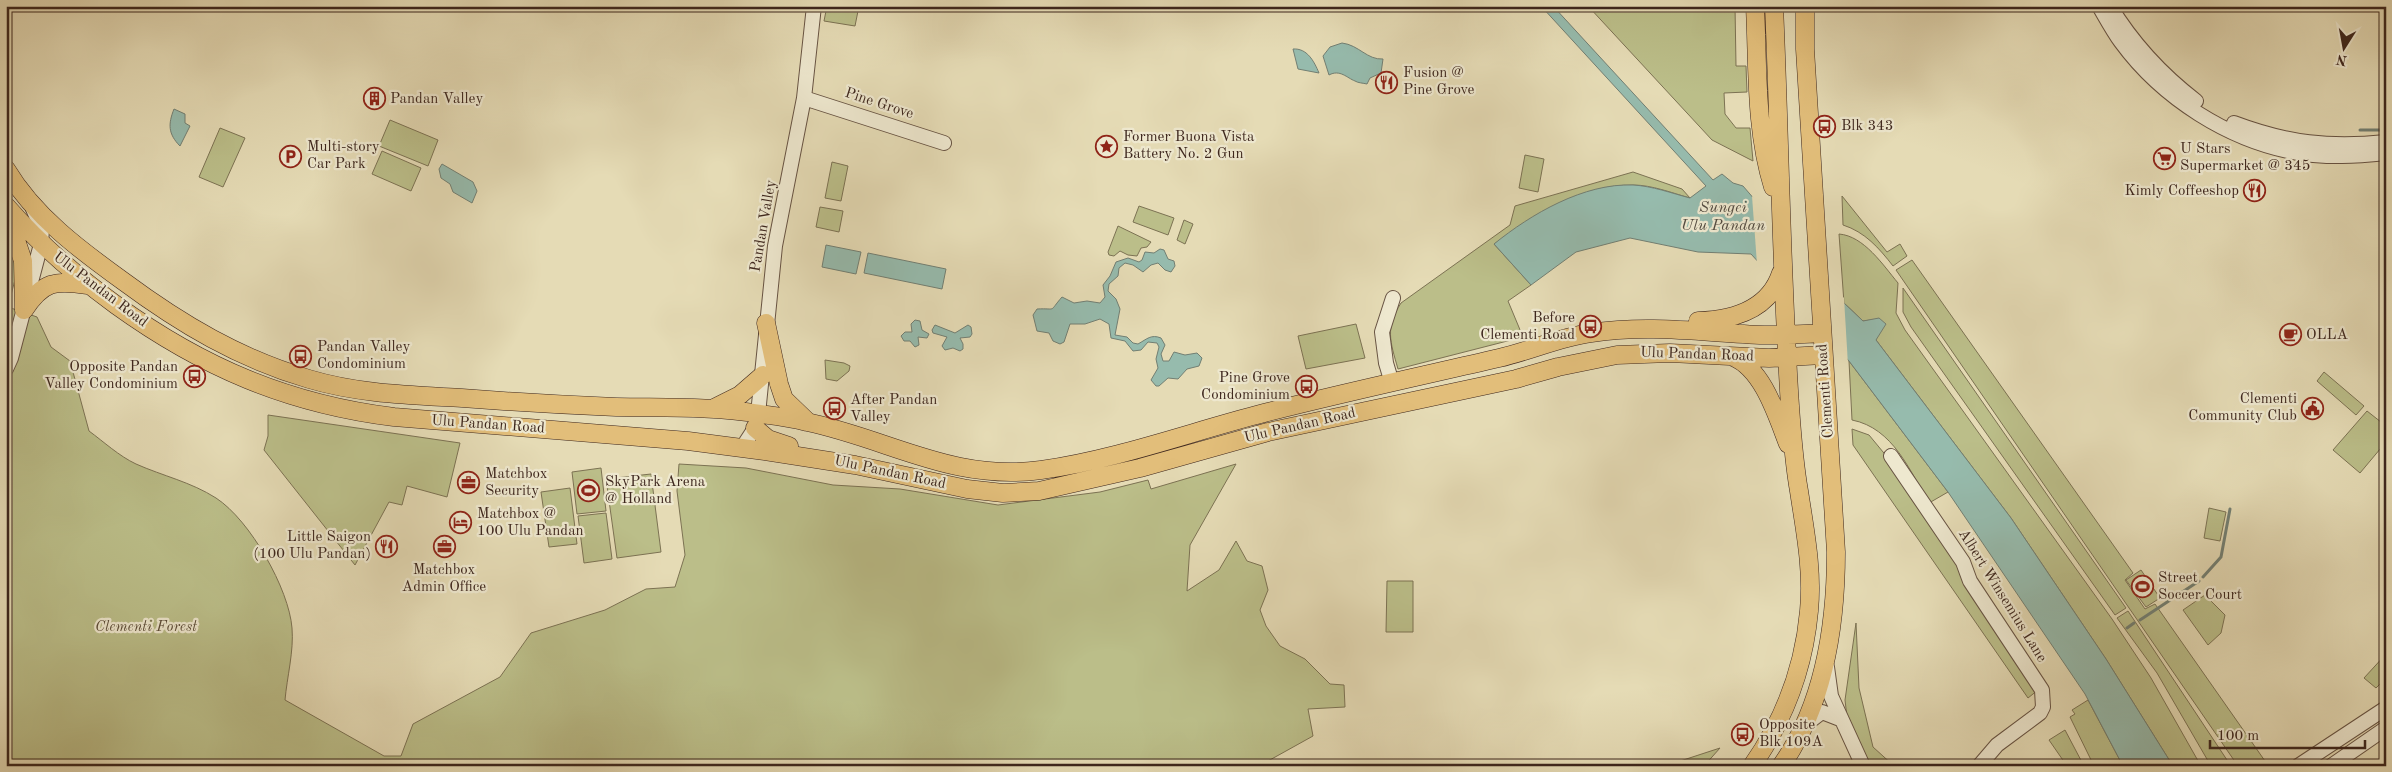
<svg xmlns="http://www.w3.org/2000/svg" width="2392" height="772" font-family="'Old Standard TT',serif">
<style>
.green{fill:#bbbe89;stroke:#7c7253}
.water{fill:#96bbad;stroke:#727f73}
.pier{fill:#e5dbb5}
.lines{fill:none;stroke-linecap:round;stroke-linejoin:round}
.stream{stroke:#727f73;stroke-width:3}
.minor-casing{stroke:#675343;stroke-width:16}
.major-casing{stroke:#3d261d;stroke-width:19}
.minor{stroke:#eee8cf;stroke-width:14}
.major{stroke:#e2be7a;stroke-width:18}
.labels{text-anchor:middle;dominant-baseline:central;stroke-width:4.5;stroke-linejoin:round;paint-order:stroke}
.poi-label{font-size:15px;fill:#3d261d;stroke:#eee8cf;text-anchor:start}
.street-label{font-size:15px;fill:#3d261d;stroke:#eee8cf}
.park-label{font-size:15px;font-style:italic;fill:#5c4c38;stroke:#eee8cf}
.water-label{font-size:16px;font-style:italic;fill:#534b41;stroke:#eee8cf}
</style>
<rect width="100%" height="100%" fill="#e5dbb5"/>
<filter id="stains"><feTurbulence type="fractalNoise" baseFrequency=".004" numOctaves="4"/><feColorMatrix values="0 0 0 0 .2 0 0 0 0 .09 0 0 0 0 .02 0 0 0 .5 -.17"/></filter>
<radialGradient id="worn" r=".72"><stop offset=".6" stop-color="#630" stop-opacity="0"/><stop offset="1" stop-color="#630" stop-opacity=".3"/></radialGradient>
<path class="green" d="M827 6H859L855 26 824 21Z
M1588 6H1735L1736 66H1746L1747 92 1724 93 1725 114 1736 128H1750L1753 161 1712 140Z
M390 120 438 140 428 166 379 146Z
M220 128 245 138 223 187 199 177Z
M382 151 421 168 411 191 372 174Z
M1525 155 1544 159 1538 192 1519 188Z
M832 162 848 166 841 201 825 198Z
M1633 172 1682 189 1690 198C1672 193 1652 185 1633 185 1579 185 1538 215 1494 244L1531 285 1508 301 1523 337 1398 369C1390 341 1385 328 1401 303L1510 225 1515 206Z
M1842 196 1887 252 1900 244 1907 256 1893 266C1879 248 1865 232 1843 225Z
M1139 206 1174 218 1168 235 1133 222Z
M820 207 843 211 839 232 816 227Z
M1184 220 1193 224 1185 244 1177 240Z
M1118 226 1151 242 1147 247 1141 248 1137 256 1128 255 1120 251 1114 256 1109 255 1108 252Z
M1839 234C1864 236 1883 265 1898 283L1896 313 1905 330 2112 619 2151 678 2201 766H2173L2106 659 2011 518 1876 340 1879 319 1863 321 1844 303Z
M6 236 21 256 8 307 37 317 51 347 70 361 89 431C104 442 119 456 136 464 163 476 191 482 216 498 250 520 289 589 292 628 294 651 287 677 285 700L384 756H401L413 724 500 677 531 633 605 610 646 589 675 587 685 555 677 491 679 464 746 468 833 485 900 489 998 505 1100 492 1148 480 1151 489 1236 464 1190 545 1187 591 1219 570 1236 541 1247 561 1262 566 1268 590 1260 610 1266 626 1280 646 1305 659 1330 684 1344 685 1345 707 1308 709 1313 736 1259 766H6Z
M1912 260 2133 573 2125 580 2145 609 2155 604 2265 761 2259 766H2238L1896 270Z
M1903 288 2126 608 2115 615 1911 327 1903 312Z
M1356 324 1365 358 1306 369 1298 336Z
M825 360 844 363 850 366 849 371 837 381 826 379Z
M1849 361 1948 492 1929 503C1910 471 1893 428 1852 420Z
M2324 372 2364 406 2356 415 2317 381Z
M2367 411 2386 426V442L2360 473 2333 450Z
M268 415 460 443 447 497 407 486 402 505 389 502 355 565 264 450 268 436Z
M1852 429 1869 435 1888 458 2038 690 2028 698 1853 445Z
M601 468 606 511 577 514 572 472Z
M651 474 661 552 617 558 606 479Z
M570 488 577 544 549 547 541 492Z
M2209 508 2226 512 2220 541 2204 538Z
M606 513 612 559 584 563 578 516Z
M2141 570 2160 598 2146 607 2126 580Z
M1387 581H1413V632H1386Z
M2205 595 2225 615 2221 633 2208 645 2183 610Z
M2128 611 2231 766H2211L2157 673 2117 618Z
M1856 623 1859 688 1873 747 1894 766H1872L1868 762 1847 717 1845 700Z
M2386 654V678L2376 688 2364 678Z
M2088 700 2123 766H2094L2070 717 2075 714 2072 710Z
M2065 730 2084 766H2067L2049 740Z
M1720 748 1704 766H1665Z"/>
<path class="water" d="M1541 6H1553L1713 180 1722 174 1733 183 1743 186 1844 303 1863 321 1879 318 1886 324 1876 340 2011 518 2106 659 2173 766H2123L2085 694 1948 492 1849 361 1751 254 1698 252 1630 238 1576 252 1531 285 1494 244C1531 214 1584 183 1633 185 1652 186 1671 193 1690 198L1706 186Z
M1342 43C1359 45 1367 60 1383 59L1381 73 1370 78 1367 84C1363 83 1358 83 1355 81 1347 78 1340 69 1329 75L1323 56 1330 47Z
M1293 49C1307 48 1314 61 1319 73L1298 69Z
M174 109 185 114V123L190 126 180 146C168 134 168 124 174 109Z
M442 164 473 182 477 191 472 203 453 192 450 184 441 178 439 169Z
M826 245 861 252 856 274 822 267Z
M1160 249 1164 250 1168 259 1174 261 1175 266 1171 272 1165 270 1158 263 1151 265 1143 272 1133 265 1125 263 1119 268 1118 276 1109 284 1108 291 1116 299 1120 309 1115 335 1127 337 1133 343 1138 344C1147 339 1151 334 1161 338L1165 345 1161 354 1163 361H1169L1174 352 1185 355 1197 353 1202 358 1199 366 1187 369 1178 379 1168 378 1159 386H1156L1151 380 1158 368 1156 359 1159 347 1157 343 1148 342 1141 350 1133 351 1125 341 1111 338 1109 324 1100 319 1085 324H1070L1064 342 1060 344 1053 341 1049 333 1037 331 1033 315 1037 309C1058 308 1048 313 1062 297L1074 303 1087 301 1100 303 1105 297 1103 285 1110 276 1116 262 1128 258 1139 262 1142 260 1145 252 1154 253Z
M868 253 946 269 942 289 864 273Z
M915 320 920 321 922 330 929 334 927 338 918 337 919 345 915 347 910 341H904L901 336 905 332H912L911 324Z
M935 325 955 333 968 325 971 327 972 334 970 337 960 338 963 344V349L960 351 953 348 945 350 942 346 947 337 933 333 932 330Z"/>
<path class="pier" d="M1752 196 1758 200 1844 298 1848 365 1757 264Z"/>
<g class="lines">
<path class="stream" d="M2360 130H2386
M2203 577 2221 557 2230 509
M2140 620 2199 581
M2127 628 2134 623"/>
<defs>
<path id="minor" d="M2099 6C2106 18 2113 31 2121 42 2162 98 2229 141 2298 153 2328 158 2356 156 2386 153
M2110 6C2133 44 2161 74 2196 101
M804 98 944 143
M2234 123C2287 143 2330 148 2386 142
M6 369 11 358 41 244 42 229 33 209
M1392 383 1386 363 1382 332 1393 298
M742 448 755 428 758 414 775 246 804 98 814 6
M1891 456 1963 562 1970 581 2042 690 2043 707 2040 713 1997 745 1979 766
M1827 667 1831 696 1863 766
M1805 725 1822 712 1840 719
M2298 766 2386 708
M2331 766 2386 728"/>
<path id="major" d="M1755 6C1758 67 1755 129 1773 187
M6 169C34 216 80 250 123 281 181 324 240 359 309 379 359 394 411 395 462 398 513 402 564 405 616 407 664 408 712 406 760 414 776 416 792 418 807 422 889 439 953 482 1041 470 1118 459 1190 432 1264 413 1342 393 1421 376 1499 358 1530 351 1560 337 1591 333 1650 324 1706 333 1764 335 1783 335 1803 334 1822 333
M6 206C39 244 75 275 116 305 202 367 288 404 394 417L688 441 765 451 855 465 967 489 1003 493 1039 491 1140 468 1268 432 1516 379 1558 367 1617 355 1670 353 1769 358 1823 355
M8 216 23 261 24 310
M24 310C43 281 55 280 88 285
M1698 321C1733 320 1769 310 1781 273
M766 323 779 384 784 399 808 422
M1733 357C1763 369 1777 416 1788 444
M712 409 740 395 763 375
M755 428 768 439 789 446
M1752 766C1784 720 1804 667 1809 611 1813 570 1805 531 1799 491 1794 463 1792 435 1790 406 1781 273 1780 140 1774 6
M1781 766C1824 705 1836 625 1836 552L1805 49V6"/>
</defs>
<use href="#minor" class="minor-casing"/>
<use href="#major" class="major-casing"/>
<use href="#minor" class="minor"/>
<use href="#major" class="major"/>
</g>
<defs>
<symbol id="restaurant-ring" viewBox="-11 -11 22 22"><circle r="9.5" fill="#eee8cf" stroke="#8f2418" stroke-width="1.5"/><path d="M-5-6h1v4h1v-4h1v4h1v-4h1v5L-1.5 .5V6h-2V.5L-5-1ZM5-6V6H3V1.5H1.5Q1.5-4 5-6Z" fill="#8f2418"/></symbol>
<symbol id="building-ring" viewBox="-11 -11 22 22"><circle r="9.5" fill="#eee8cf" stroke="#8f2418" stroke-width="1.5"/><path d="M-4-6H4V6H1V3H-1V6H-4ZM-2.5-4.3h1.7v1.8h-1.7ZM.8-4.3h1.7v1.8H.8ZM-2.5-1h1.7V.8h-1.7ZM.8-1h1.7V.8H.8Z" fill="#8f2418"/></symbol>
<symbol id="bus-ring" viewBox="-11 -11 22 22"><circle r="9.5" fill="#eee8cf" stroke="#8f2418" stroke-width="1.5"/><path d="M-5-6H5V4H4V6H2V4H-2V6H-4V4H-5ZM-3.5-4V0h7V-4ZM-3.5 1.2v1.5H-2V1.2ZM2 1.2v1.5H3.5V1.2Z" fill="#8f2418"/></symbol>
<symbol id="sight-ring" viewBox="-11 -11 22 22"><circle r="9.5" fill="#eee8cf" stroke="#8f2418" stroke-width="1.5"/><path d="M0-6L1.8-2.2L6-1.7L2.9 1.2L3.7 5.4L0 3.3L-3.7 5.4L-2.9 1.2L-6-1.7L-1.8-2.2Z" fill="#8f2418"/></symbol>
<symbol id="parking-ring" viewBox="-11 -11 22 22"><circle r="9.5" fill="#eee8cf" stroke="#8f2418" stroke-width="1.5"/><path d="M-3.5-5.5H1a3.5 3.5 0 0 1 0 7H-1V5.5H-3.5ZM-1-3.4V-.6H.8a1.4 1.4 0 0 0 0-2.8Z" fill="#8f2418"/></symbol>
<symbol id="supermarket-ring" viewBox="-11 -11 22 22"><circle r="9.5" fill="#eee8cf" stroke="#8f2418" stroke-width="1.5"/><path d="M-6-5.5h2.5l.6 2H6L4.5 2H-2.5L-4.4-4H-6ZM-1.5 3.2a1.3 1.3 0 1 0 .1 0ZM3 3.2a1.3 1.3 0 1 0 .1 0Z" fill="#8f2418"/></symbol>
<symbol id="cafe-ring" viewBox="-11 -11 22 22"><circle r="9.5" fill="#eee8cf" stroke="#8f2418" stroke-width="1.5"/><path d="M-5.5-4.5H6V0H3Q3 3.5 0 3.5H-2.5Q-5.5 3.5-5.5 0ZM3-3.2v2h1.7v-2ZM-6 4.5H4V6H-6Z" fill="#8f2418"/></symbol>
<symbol id="civic-ring" viewBox="-11 -11 22 22"><circle r="9.5" fill="#eee8cf" stroke="#8f2418" stroke-width="1.5"/><path d="M-.6-6.5H3V-4.5H.6V-3L4-1V1h2V6H-6V1h2V-1L-.6-3ZM-1.2 2.5V6h2.4V2.5Z" fill="#8f2418"/></symbol>
<symbol id="office-ring" viewBox="-11 -11 22 22"><circle r="9.5" fill="#eee8cf" stroke="#8f2418" stroke-width="1.5"/><path d="M-6-3h4V-5.5h4V-3h4V5H-6ZM-1-4.5V-3h2v-1.5ZM-6 0V1H6V0Z" fill="#8f2418"/></symbol>
<symbol id="stadium-ring" viewBox="-11 -11 22 22"><circle r="9.5" fill="#eee8cf" stroke="#8f2418" stroke-width="1.5"/><path d="M0-5a6.5 5 0 1 0 0 10a6.5 5 0 1 0 0-10ZM-3.5-1.8h7v3.6h-7Z" fill="#8f2418"/></symbol>
<symbol id="hotel-ring" viewBox="-11 -11 22 22"><circle r="9.5" fill="#eee8cf" stroke="#8f2418" stroke-width="1.5"/><path d="M-6-4.5h1.5V1H6V5H4.5V3h-9V5H-6ZM-4 0a1.8 1.8 0 1 1 3.6 0ZM.5 0V-2.5h3Q6-2.5 6 0Z" fill="#8f2418"/></symbol>
</defs>
<g fill-rule="evenodd">
<use href="#restaurant-ring" x="1374" y="70" width="25" height="25"/>
<use href="#building-ring" x="362" y="86" width="25" height="25"/>
<use href="#bus-ring" x="1812" y="114" width="25" height="25"/>
<use href="#sight-ring" x="1094" y="134" width="25" height="25"/>
<use href="#parking-ring" x="278" y="144" width="25" height="25"/>
<use href="#supermarket-ring" x="2152" y="146" width="25" height="25"/>
<use href="#restaurant-ring" x="2242" y="178" width="25" height="25"/>
<use href="#bus-ring" x="1578" y="314" width="25" height="25"/>
<use href="#cafe-ring" x="2278" y="322" width="25" height="25"/>
<use href="#bus-ring" x="288" y="344" width="25" height="25"/>
<use href="#bus-ring" x="182" y="364" width="25" height="25"/>
<use href="#bus-ring" x="1294" y="374" width="25" height="25"/>
<use href="#civic-ring" x="2300" y="396" width="25" height="25"/>
<use href="#bus-ring" x="822" y="396" width="25" height="25"/>
<use href="#office-ring" x="456" y="470" width="25" height="25"/>
<use href="#stadium-ring" x="576" y="478" width="25" height="25"/>
<use href="#hotel-ring" x="448" y="510" width="25" height="25"/>
<use href="#restaurant-ring" x="374" y="534" width="25" height="25"/>
<use href="#office-ring" x="432" y="534" width="25" height="25"/>
<use href="#stadium-ring" x="2130" y="574" width="25" height="25"/>
<use href="#bus-ring" x="1730" y="722" width="25" height="25"/>
</g>
<g class="labels">
<g class="poi-label">
<text x="1403" y="73">Fusion @<tspan x="1403" dy="17">Pine Grove</tspan></text>
<text x="390" y="99">Pandan Valley</text>
<text x="1841" y="126">Blk 343</text>
<text x="1123" y="137">Former Buona Vista<tspan x="1123" dy="17">Battery No. 2 Gun</tspan></text>
<text x="307" y="147">Multi-story<tspan x="307" dy="17">Car Park</tspan></text>
<text x="2180" y="149">U Stars<tspan x="2180" dy="17">Supermarket @ 345</tspan></text>
<text x="2239" y="191" text-anchor="end">Kimly Coffeeshop</text>
<text x="1575" y="318" text-anchor="end">Before<tspan x="1575" dy="17">Clementi Road</tspan></text>
<text x="2306" y="335">OLLA</text>
<text x="317" y="347">Pandan Valley<tspan x="317" dy="17">Condominium</tspan></text>
<text x="178" y="367" text-anchor="end">Opposite Pandan<tspan x="178" dy="17">Valley Condominium</tspan></text>
<text x="1290" y="378" text-anchor="end">Pine Grove<tspan x="1290" dy="17">Condominium</tspan></text>
<text x="2297" y="399" text-anchor="end">Clementi<tspan x="2297" dy="17">Community Club</tspan></text>
<text x="850" y="400">After Pandan<tspan x="850" dy="17">Valley</tspan></text>
<text x="485" y="474">Matchbox<tspan x="485" dy="17">Security</tspan></text>
<text x="605" y="482">SkyPark Arena<tspan x="605" dy="17">@ Holland</tspan></text>
<text x="477" y="514">Matchbox @<tspan x="477" dy="17">100 Ulu Pandan</tspan></text>
<text x="371" y="537" text-anchor="end">Little Saigon<tspan x="371" dy="17">(100 Ulu Pandan)</tspan></text>
<text x="444" y="570" text-anchor="middle">Matchbox<tspan x="444" dy="17">Admin Office</tspan></text>
<text x="2158" y="578">Street<tspan x="2158" dy="17">Soccer Court</tspan></text>
<text x="1759" y="725">Opposite<tspan x="1759" dy="17">Blk 109A</tspan></text>
</g>
<g class="street-label">
<text transform="translate(879 104) rotate(18)">Pine Grove</text>
<text transform="translate(764 226) rotate(-80)">Pandan Valley</text>
<text transform="translate(100 290) rotate(37)">Ulu Pandan Road</text>
<text transform="translate(1697 355) rotate(2)">Ulu Pandan Road</text>
<text transform="translate(1826 391) rotate(-94)">Clementi Road</text>
<text transform="translate(488 425) rotate(4)">Ulu Pandan Road</text>
<text transform="translate(1300 426) rotate(-13)">Ulu Pandan Road</text>
<text transform="translate(890 473) rotate(12)">Ulu Pandan Road</text>
<text transform="translate(2002 596) rotate(58)">Albert Winsemius Lane</text>
</g>
<g class="park-label">
<text x="146" y="627">Clementi Forest</text>
</g>
<g class="water-label">
<text x="1723" y="208">Sungei<tspan x="1723" dy="18">Ulu Pandan</tspan></text>
</g>
</g>
<rect width="2392" height="772" fill="none" stroke="#e5dbb5" stroke-width="25"/>
<rect x="8" y="8" width="2377" height="757" fill="none" stroke="#3d261d" stroke-width="2.5"/>
<rect x="12" y="12" width="2367" height="747" fill="none" stroke="#3d261d"/>
<g transform="translate(2344 48) rotate(191)" stroke="#eee8cf" stroke-width="4" paint-order="stroke">
<path d="M0-4L9 19L0 12L-9 19Z" fill="#3d261d"/>
<text y="-8" font-size="14" font-weight="bold" text-anchor="middle" fill="#3d261d">N</text>
</g>
<path d="M2210 740v8h155v-8" fill="none" stroke="#3d261d" stroke-width="2.5"/>
<text x="2217" y="740" font-size="15" fill="#3d261d" stroke="#eee8cf" stroke-width="4" paint-order="stroke">100 m</text>
<rect width="100%" height="100%" filter="url(#stains)"/>
<rect width="100%" height="100%" fill="url(#worn)"/>
</svg>
